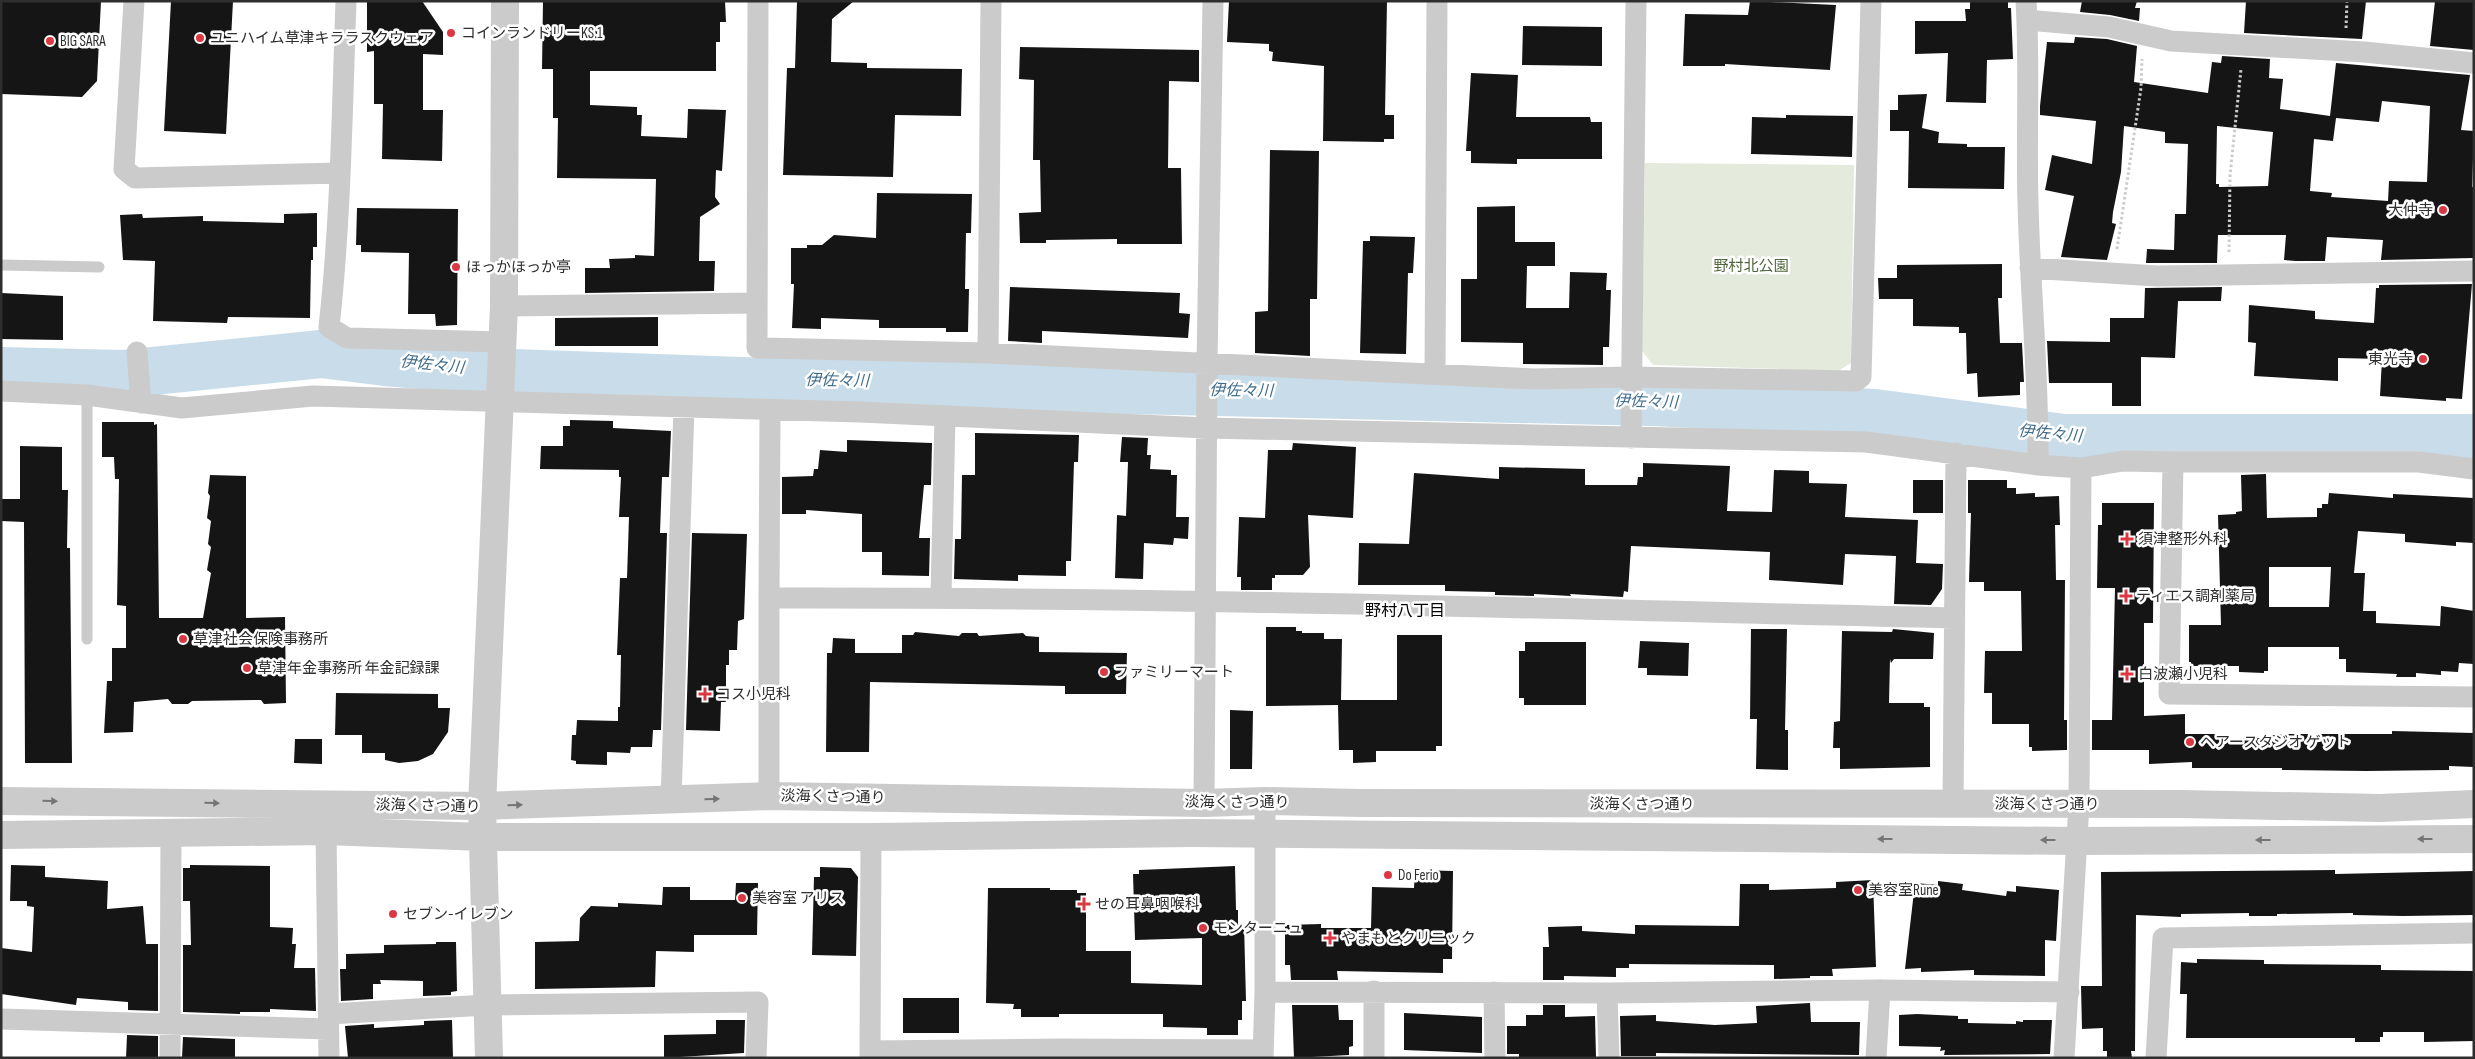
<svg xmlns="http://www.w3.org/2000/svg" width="2475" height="1059" font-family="'Sofia Sans Condensed','Noto Sans JP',sans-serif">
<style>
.green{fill:#e4eadc}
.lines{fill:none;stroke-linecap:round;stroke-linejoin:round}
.river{stroke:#c9dce9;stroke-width:48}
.building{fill:#151515;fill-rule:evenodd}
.path{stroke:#cbcbcb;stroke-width:3;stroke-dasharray:2.5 2.5;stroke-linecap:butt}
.service{stroke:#cbcbcb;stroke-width:11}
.minor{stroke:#cbcbcb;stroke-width:21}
.tertiary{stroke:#cbcbcb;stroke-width:28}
.oneway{fill:#757575}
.poi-dot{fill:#dc3843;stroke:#fff;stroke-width:2}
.labels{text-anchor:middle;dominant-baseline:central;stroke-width:5;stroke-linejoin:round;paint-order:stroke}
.poi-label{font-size:15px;fill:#2e2e2e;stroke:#fff;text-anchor:start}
.park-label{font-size:15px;fill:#50673d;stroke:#fff}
.street-label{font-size:15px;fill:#2e2e2e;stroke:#fff}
.water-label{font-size:16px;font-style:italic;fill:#406d8b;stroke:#fff}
.neighbourhood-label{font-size:16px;fill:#000;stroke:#fff}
</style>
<rect width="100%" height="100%" fill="#fff"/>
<path class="green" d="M1645 163 1854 165 1851 363 1838 371 1653 365 1642 351Z"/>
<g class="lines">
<path class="river" d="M1 371 123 374 321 354 385 362 513 373 773 382 1652 402 1875 413 2064 438H2474"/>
</g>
<path class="building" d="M1 1H101L97 81 82 97 1 94Z
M171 1H233L226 134 164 131Z
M367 1H422L443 32V55L423 54V110H443L442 161 382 159 383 104H374V51L367 52Z
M543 1H725L726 22H720V42H716V71H590V105L637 107V115H642L641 136 687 138 688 109 726 110 722 171 716 170 715 197 720 204 700 217 699 261H715L714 291 585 293V268H610L609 259 635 258V255L654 256 656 179 557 178 558 118H553V69H542Z
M797 1H854L832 19 831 62 867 63V68L962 69 961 116 895 115 893 177 783 175 787 68H795Z
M1229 1H1387L1385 115H1394V139H1384V142L1323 141 1324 66 1272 61 1273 52 1269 51V44L1227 42Z
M1750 1 1836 5 1830 70 1725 64V66H1683L1685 14 1748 15Z
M1970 1H2008V8H2011L2013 59 1987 60 1986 103 1946 102 1948 53 1915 54V21H1966L1965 9H1970Z
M2082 1H2137L2135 8H2140L2139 21 2110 15 2080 12Z
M2246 1H2366L2362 39 2244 33Z
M2435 1H2474V50L2430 46Z
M1523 26 1602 27V66L1522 65Z
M2075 37 2107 39 2137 46 2134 82 2208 93 2212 62 2221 63 2222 56 2270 59 2269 78 2283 79 2280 109 2330 116 2336 63 2470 75 2461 130 2474 131 2472 187H2474V258L2381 260 2383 240 2327 237 2325 261H2296L2284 260 2286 235H2218L2217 263H2146L2147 249 2174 250 2175 214H2186L2188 144 2165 143V132L2124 126 2121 172 2113 212 2112 223 2116 224 2107 260 2061 257 2074 196 2045 190 2052 155 2092 164 2096 121 2040 115V106L2047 42 2074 43ZM2382 101 2430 106 2427 182 2389 181 2388 201 2331 197 2332 193 2310 191 2314 139 2333 141 2336 118 2379 122ZM2217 126 2273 132 2268 186 2219 187V184H2216Z
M1020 47 1199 50V82L1169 81 1168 168H1181L1182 244H1117V239L1046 240V243H1020L1019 213 1041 212 1040 160H1033L1034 80 1019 79Z
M1471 73 1518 75 1516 117H1590L1591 122H1602V159H1517V164L1471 163V151H1466Z
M1927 94 1922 128 1939 132 1938 143 1967 144V147H2005L2004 189 1908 188 1909 131H1890V110H1898V95Z
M1786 115 1853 116 1852 157 1751 154 1752 117 1786 118Z
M1270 150 1319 151 1317 299H1310V356L1255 353V312L1268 311Z
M877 193 972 194 971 233H966L965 289H969L968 332H946V328H879V320L821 318V329L792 328 794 284H791V248H807V245H822L834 235 876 238Z
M1515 206V242H1555V266H1527L1526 308H1569L1570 272 1607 273 1606 290H1611L1609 347H1603V365L1523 364V343L1461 342V279H1477V207Z
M357 208 458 209 457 325 436 326 435 314H408L409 253 361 252V245H356Z
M317 213V247H313V260H311L310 318 228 317 227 323 153 321 155 261 123 260 120 215 142 214 143 218 203 216V221L284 223V214Z
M1370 236 1415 237 1413 273H1408L1406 354 1360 353 1363 241H1370Z
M2002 264V298H1998L2000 343H2022L2024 382H2020V395L1978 397 1977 373 1967 374 1966 333H1959V327L1913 326V299H1879L1878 278H1897V265Z
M2472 284 2462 399 2446 398V401L2380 396 2382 359 2338 358V381L2254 376 2256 343 2248 342 2249 305 2315 311V319L2374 323 2376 288H2379V285Z
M1010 287 1180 293 1179 313 1190 314 1188 338 1042 331V343L1008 341Z
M2222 287 2221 301H2178L2175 358 2141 357V406H2112V383H2049L2047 341 2110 342V318H2144L2145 288Z
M1 293 63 296V340L1 339Z
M658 317V346H555V318Z
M570 420 613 421V428L671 431 669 477H662L660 533H667L661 730H653L652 747H631L630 753 607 752V765L576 764V761L571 760 572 735H576L577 720 618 721V707H620L621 655H617L620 578H627L629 517H619L621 477H619V470L540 469 541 446H563V426H570Z
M102 422H154V425L157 424 159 618H203L211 573 207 570 211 547 208 544 211 521 207 518 210 496 208 493 210 475 246 476V618L285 617 286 703 264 704 261 700 192 701 188 704H172L168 699 134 702 133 732 104 733 107 681H112V648H126V606L117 605 119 479H115L114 457H102Z
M975 433 1079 435 1078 462H1074L1071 561H1066V576L1018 575V581L954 579 955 539H961L962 475H975Z
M1122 437 1148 438 1147 455H1151L1150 469 1171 470V475H1177L1176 517H1189L1188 539 1174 538 1173 545 1144 543 1143 579 1115 578 1117 515 1126 516 1128 462H1120Z
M847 440 932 443 931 485H924L919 538H930L929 576 882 575V552H862V514L806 510V514H782V477L813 476 814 469H818L820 450 847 452Z
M1293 443 1356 447 1353 518 1308 515 1310 567 1303 575H1275V578H1272V590H1241V577H1237L1239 517 1265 518 1268 450H1292Z
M20 446 62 447V490H68L67 548H70L72 763H25L24 522 1 521V499H20Z
M1643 463 1730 466 1727 511 1772 512 1774 470 1809 471V483L1847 484 1845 517 1918 520 1916 563 1943 564 1942 589 1931 605 1894 604 1896 556 1845 554 1843 585 1769 580 1770 552 1631 546 1628 592 1624 591 1623 597 1570 594 1571 596 1534 594V596L1495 595V592L1445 591V585H1358L1359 543 1409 544 1414 473 1499 479V467L1585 469V485H1637L1638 477H1643Z
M2266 474 2267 518 2317 517V508H2322V504H2328L2329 493 2393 498V494L2474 498V543L2456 542V546L2405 542V534L2358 531 2354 573H2365L2363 611H2376V623L2440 626 2441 606 2474 611V664L2459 663 2458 672 2441 671V675L2416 673V677H2396L2397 674 2346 672V659H2339V647H2268V671H2264V673L2239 672V666H2191V662H2189V625H2221L2218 515 2236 514V512L2242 511 2241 475ZM2269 567H2331L2329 607H2269Z
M1913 480H1943V513H1913Z
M1968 480H2007V488H2016V494L2035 493V497L2059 496 2060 525H2055L2056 580H2065L2064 720H2067V750L2032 751V747H2029V724H1992V693H1984L1985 651H2022L2021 591H1984V582H1969L1971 513H1968Z
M2102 503H2154L2153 623H2144V716L2185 714V734H2217V738H2265V736L2284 734H2392V731L2474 733V767L2449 766V770L2366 771 2282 770V768H2192V762L2149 764V750H2092V720H2112L2115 588H2097L2098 525H2102Z
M692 533 747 534 744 619 738 621 737 650H729V665H726V702H721L720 731 686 730Z
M1266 627H1296V631H1302V633H1324V639H1342L1341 700H1397V635H1442V746H1436V751H1376V762L1353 763V750H1339L1338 705 1266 706Z
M1751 629H1787L1785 730H1788V770L1756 769 1757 719H1750Z
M1893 629 1934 633 1933 659H1894L1891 663 1890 659 1889 703H1924V707H1930V767L1840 769V748H1833L1834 722 1840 721 1842 631 1892 632Z
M915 632 959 636 962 633H977L979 636 1023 633 1026 636 1039 637V652L1127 653 1126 694H1065V686L870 682 869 752H826L827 653H832L833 638 855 639V653H902V635H913Z
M1640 641 1689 643 1688 676 1647 675V668H1638Z
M1525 642H1586V705H1524V698H1519V651H1525Z
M336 693 438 694V708H450L448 732 433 754 418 761 399 763 385 760V753H362V735H335Z
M1230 710 1253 711 1252 769H1230Z
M295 739H322V764L294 763Z
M11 865 45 866V877L108 881 107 909 143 906 146 944H158V1011L128 1010V1002L77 998 76 1005 1 994V948L32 952 34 907 27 906V901H10Z
M190 865 270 866V927L293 928 292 944H296L294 968H315L316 1011 270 1009V1012H240V1014L183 1012V945H191L190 901H183V868H190Z
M1235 866 1236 910H1238V924H1244L1246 1001H1242V1020H1238V1035H1207V1028L1163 1027V1014H1059V1017H1021V1009H1013L1014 1004 986 1003 988 888H1050V890H1077V893H1086V951H1131V983L1202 985V938L1135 940 1133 874H1139V870Z
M820 867 851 868 858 877 856 956 812 955 814 877H820Z
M1415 870 1453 871 1452 959H1443V973L1337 971 1338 980H1291L1290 965H1285V925L1321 924V928H1371L1372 887 1414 888Z
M2335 870V874L2474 871 2473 915 2403 916 2353 915V913L2277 914V916H2249V913L2181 914V917L2136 915 2135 1051H2131L2132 1058H2107V1051H2103V1028L2082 1029 2081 986H2102L2101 872Z
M1873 880 1876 967 1832 969 1833 976H1810V978L1774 979V965L1629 964V968H1616V977L1564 976V980H1543V947H1549L1548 927 1582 926V931L1635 934V925L1739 926 1740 884H1769V890L1836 888V882Z
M1938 881 1963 884 1962 890 2006 896 2007 891 2016 892V886L2059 890 2056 941 2045 940V976L1974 975V970L1921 972V968L1905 969 1915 883 1938 885Z
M736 883H758L757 935H694V952L656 951 655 987 535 989V942L579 941 580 918 591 906 618 907V903L662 905 663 887H690V900H735Z
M436 942H456L457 991 451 992V995L423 996V981L380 980 381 984H373V999L341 1001 340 969H346V954L384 953V945L436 944Z
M2197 959 2264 960V964L2381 965V970L2474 971V1041L2424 1042V1032H2383V1037H2380V1042H2355V1038H2186L2187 994H2180L2181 962 2197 963Z
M903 998H959V1033H903Z
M1810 1003 1811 1022H1860L1859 1055 1656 1053V1056H1621L1620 1016 1656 1015V1021L1715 1025 1757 1023 1756 1006Z
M1292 1005H1338L1339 1020H1353V1046L1349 1047V1055L1294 1058Z
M1543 1005H1565V1017L1595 1016 1596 1058H1519V1054H1507V1026H1526V1015H1543Z
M1404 1013 1482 1017V1053L1404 1050Z
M1917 1014 1958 1016V1019H1968V1023L2016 1024V1021L2023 1022V1020H2052L2050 1054 1944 1055 1945 1050 1940 1051 1941 1047 1899 1046V1015Z
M452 1020 453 1058H348L345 1026 374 1024V1028L424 1025V1021Z
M716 1020H745L744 1053 664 1058V1035L716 1034Z
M127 1035 158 1036V1058H126Z
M183 1037 235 1039V1058H182Z"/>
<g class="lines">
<path class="path" d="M2346 28 2347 1
M2117 249 2141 88 2142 59
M2229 252 2230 176 2241 69"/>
<path class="service" d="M1 265 99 267
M87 395V639"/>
<path class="minor" d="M134 1 124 169 135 178 340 173
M346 1C342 110 341 219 329 327L347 338 502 342
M758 1 757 348 988 353 1534 379 1630 377 1856 381 1861 377 1871 1
M2026 1C2030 68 2026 136 2028 203 2030 290 2039 377 2038 465
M2027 20 2109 27 2171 41 2364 52 2474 63
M2030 268 2157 276 2474 271
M504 306 756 303
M137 352 141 403
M988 353 991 1
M1435 374 1437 1
M1 391 87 395 182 408 313 396 860 412 1207 428 1866 442 2038 465 2081 468 2123 461 2173 462 2169 694 2474 697
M1631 438 1636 1
M2173 462H2419L2474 469
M941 597 945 416
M769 598 770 410
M769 796V598C1164 597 1559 609 1953 618
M671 800 684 407
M1204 803 1207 364 1213 1
M1953 804 1956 453
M326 831 329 1058
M1374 991V1058
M1265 992 1607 993 1880 990 2069 992
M1494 992 1495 1058
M1607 993 1609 1058
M329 1014 487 1005 758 1002 756 1058
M1 1019 328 1029
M870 1051 1062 1049 1263 1050
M170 1058 171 833
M870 1058 871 837
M1263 1058 1265 992V801
M1876 1058 1880 990
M2064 1058 2079 804 2081 468
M2156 1058 2163 938 2474 933"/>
<path class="tertiary" d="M1 801 482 806 769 796 1204 803 1265 801 1360 803 2181 804 2380 808 2474 804
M1 835 326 831 482 837H871L1192 833 2075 841 2474 839
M489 1058 482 806 504 306 505 1"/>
</g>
<defs><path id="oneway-solid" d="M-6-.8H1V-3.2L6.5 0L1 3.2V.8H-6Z" transform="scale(1.25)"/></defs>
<g class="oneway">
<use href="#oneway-solid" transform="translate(712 799) rotate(-2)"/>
<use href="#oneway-solid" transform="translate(50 801) rotate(1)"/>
<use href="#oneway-solid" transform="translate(212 803) rotate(1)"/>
<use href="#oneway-solid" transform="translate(515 805) rotate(-2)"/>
<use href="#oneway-solid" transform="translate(1885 839) rotate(-180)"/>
<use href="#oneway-solid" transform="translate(2425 839) rotate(180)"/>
<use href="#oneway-solid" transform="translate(2048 840) rotate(-180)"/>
<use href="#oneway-solid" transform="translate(2263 840) rotate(180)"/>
</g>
<g class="poi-dot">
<circle cx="451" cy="33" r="5"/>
<circle cx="200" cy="38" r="5"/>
<circle cx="50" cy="41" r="5"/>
<circle cx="2443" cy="210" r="5"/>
<circle cx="456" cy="267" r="5"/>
<circle cx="2423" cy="359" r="5"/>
<path d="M2124.5 531.5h5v5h5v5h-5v5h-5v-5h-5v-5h5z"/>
<path d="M2123.5 588.5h5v5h5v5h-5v5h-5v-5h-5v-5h5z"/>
<circle cx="183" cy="639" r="5"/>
<circle cx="247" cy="668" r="5"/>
<circle cx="1104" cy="672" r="5"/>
<path d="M2124.5 666.5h5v5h5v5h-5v5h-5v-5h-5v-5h5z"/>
<path d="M702.5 686.5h5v5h5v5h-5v5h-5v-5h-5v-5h5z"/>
<circle cx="2190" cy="742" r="5"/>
<circle cx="1388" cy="875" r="5"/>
<circle cx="1858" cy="890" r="5"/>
<circle cx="742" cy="898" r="5"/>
<path d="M1081.5 896.5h5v5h5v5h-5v5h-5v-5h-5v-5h5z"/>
<circle cx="393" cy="914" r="5"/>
<circle cx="1203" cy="928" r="5"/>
<path d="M1327.5 930.5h5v5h5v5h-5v5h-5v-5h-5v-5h5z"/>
</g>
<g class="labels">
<g class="poi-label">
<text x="461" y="33">コインランドリーKS.1</text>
<text x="210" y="38">ユニハイム草津キララスクウェア</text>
<text x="60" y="41">BIG SARA</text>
<text x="2433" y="210" text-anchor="end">大仲寺</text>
<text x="466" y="267">ほっかほっか亭</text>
<text x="2413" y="359" text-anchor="end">東光寺</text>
<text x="2138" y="539">須津整形外科</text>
<text x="2136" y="596">ティエス調剤薬局</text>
<text x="193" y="639">草津社会保険事務所</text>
<text x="257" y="668">草津年金事務所 年金記録課</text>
<text x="1114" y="672">ファミリーマート</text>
<text x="2138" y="674">白波瀬小児科</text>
<text x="716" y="694">コス小児科</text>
<text x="2200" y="742">ヘアースタジオ ゲット</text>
<text x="1398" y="875">Do Ferio</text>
<text x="1868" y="890">美容室Rune</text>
<text x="752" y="898">美容室 アリス</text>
<text x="1095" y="904">せの耳鼻咽喉科</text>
<text x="403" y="914">セブン-イレブン</text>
<text x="1213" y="928">モンターニュ</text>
<text x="1341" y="938">やまもとクリニック</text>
</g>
<g class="park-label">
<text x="1751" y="266">野村北公園</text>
</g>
<g class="street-label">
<text transform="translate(833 797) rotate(1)">淡海くさつ通り</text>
<text x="1237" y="802">淡海くさつ通り</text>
<text x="1642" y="804">淡海くさつ通り</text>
<text x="2047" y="804">淡海くさつ通り</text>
<text transform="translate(428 806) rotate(1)">淡海くさつ通り</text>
</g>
<g class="water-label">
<text transform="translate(432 365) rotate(6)">伊佐々川</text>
<text transform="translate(837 381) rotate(1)">伊佐々川</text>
<text transform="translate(1241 391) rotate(1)">伊佐々川</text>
<text transform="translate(1646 402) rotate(2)">伊佐々川</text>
<text transform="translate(2050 434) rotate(5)">伊佐々川</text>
</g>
<g class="neighbourhood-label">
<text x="1405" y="611">野村八丁目</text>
</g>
</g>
<rect width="2475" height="1059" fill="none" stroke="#2e2e2e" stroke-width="5"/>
</svg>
